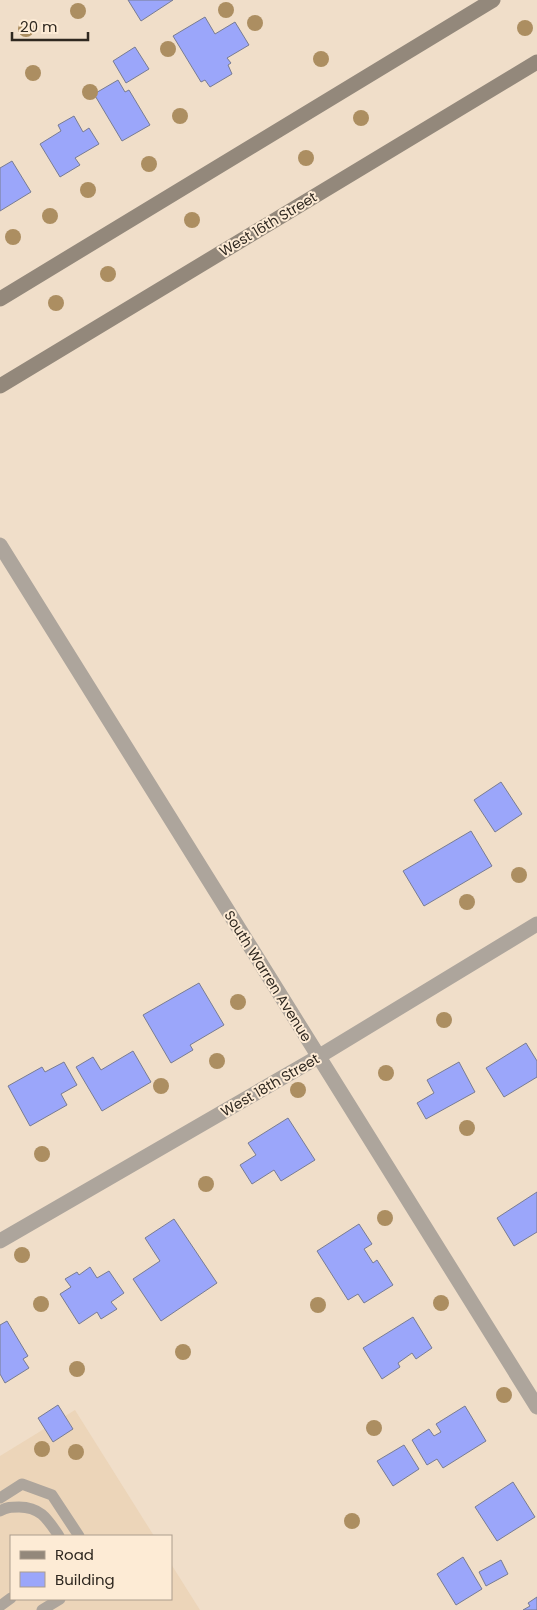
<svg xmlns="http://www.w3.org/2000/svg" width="537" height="1610" font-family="Poppins,sans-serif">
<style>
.built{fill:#ecd5b9}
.building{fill:#9ba6fa;stroke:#787c92}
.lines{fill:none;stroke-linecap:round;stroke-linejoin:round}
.service{stroke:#ada59c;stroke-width:11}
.minor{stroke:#ada59c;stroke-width:15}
.secondary{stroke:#93887b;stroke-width:15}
.tree{fill:#ac8e61}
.labels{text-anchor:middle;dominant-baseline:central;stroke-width:4;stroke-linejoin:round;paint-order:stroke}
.street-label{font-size:14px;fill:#2f2820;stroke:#fdebd5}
</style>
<rect width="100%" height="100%" fill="#f0dec9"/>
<path class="built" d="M75 1410 154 1536H11V1599H171V1564L200 1610H0V1456Z"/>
<path class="building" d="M128 0H173L141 21Z
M205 17 215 34 235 22 249 45 227 58 231 63 228 65 232 74 210 87 205 80 201 82 173 36Z
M135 47 149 69 126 83 113 61Z
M118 80 125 92 129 90 150 125 122 141 94 94Z
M74 116 83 132 89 128 99 144 75 158 80 165 60 177 40 144 61 131 58 125Z
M12 161 31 192 0 211V168Z
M501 782 522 814 495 832 474 800Z
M471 831 492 866 424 906 403 871Z
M199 983 224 1025 190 1045 193 1050 171 1063 143 1015Z
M526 1043 537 1061V1077L504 1097 486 1068Z
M133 1051 151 1082 102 1111 76 1067 93 1057 101 1070Z
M64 1062 77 1085 61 1094 67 1105 30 1126 8 1086 42 1067 45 1072Z
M459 1062 475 1092 426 1119 417 1103 434 1093 427 1080Z
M288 1118 315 1160 281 1181 274 1170 252 1184 240 1165 256 1155 248 1143Z
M537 1192V1232L514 1246 497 1218Z
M174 1219 217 1283 161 1321 133 1279 160 1261 145 1238Z
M359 1224 372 1244 364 1249 373 1263 377 1260 393 1285 364 1303 358 1294 348 1300 317 1251Z
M90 1267 97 1278 109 1271 124 1293 111 1302 117 1309 101 1319 97 1312 79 1324 60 1294 71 1287 65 1279 77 1272 79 1275Z
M413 1317 432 1348 416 1359 412 1353 398 1363 400 1367 382 1379 363 1348Z
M7 1321 28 1356 23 1359 29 1368 5 1383 0 1374V1325Z
M58 1405 73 1429 53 1442 38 1418Z
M465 1406 486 1441 443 1468 437 1459 427 1465 412 1440 429 1429 434 1436 441 1432 436 1424Z
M404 1445 419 1469 393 1486 377 1461Z
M513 1482 535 1517 497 1541 475 1507Z
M463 1557 482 1589 456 1605 437 1574Z
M501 1560 508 1574 486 1586 479 1572Z
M537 1597V1610H523L530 1606 528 1603Z"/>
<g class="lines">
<path class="service" d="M0 1498 22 1484 52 1495 79 1536
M0 1511C7 1507 11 1507 19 1507 41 1507 48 1520 59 1536
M0 1606 11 1598
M42 1610 60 1599"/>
<path class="minor" d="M0 545 537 1407
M0 1241 318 1057 537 924"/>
<path class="secondary" d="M0 299 493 0
M0 386 537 62"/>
</g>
<g class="tree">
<circle cx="226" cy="10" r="8"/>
<circle cx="78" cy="11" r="8"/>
<circle cx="255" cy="23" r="8"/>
<circle cx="525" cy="28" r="8"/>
<circle cx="26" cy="29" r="8"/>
<circle cx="168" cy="49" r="8"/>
<circle cx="321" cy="59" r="8"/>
<circle cx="33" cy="73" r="8"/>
<circle cx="90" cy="92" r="8"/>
<circle cx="180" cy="116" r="8"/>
<circle cx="361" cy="118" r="8"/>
<circle cx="306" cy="158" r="8"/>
<circle cx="149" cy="164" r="8"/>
<circle cx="88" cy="190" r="8"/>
<circle cx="50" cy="216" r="8"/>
<circle cx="192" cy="220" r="8"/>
<circle cx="13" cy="237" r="8"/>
<circle cx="108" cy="274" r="8"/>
<circle cx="56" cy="303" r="8"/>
<circle cx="519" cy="875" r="8"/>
<circle cx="467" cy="902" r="8"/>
<circle cx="238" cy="1002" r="8"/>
<circle cx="444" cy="1020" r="8"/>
<circle cx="217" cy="1061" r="8"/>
<circle cx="386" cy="1073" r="8"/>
<circle cx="161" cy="1086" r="8"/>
<circle cx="298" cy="1090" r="8"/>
<circle cx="467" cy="1128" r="8"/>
<circle cx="42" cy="1154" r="8"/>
<circle cx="206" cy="1184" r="8"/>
<circle cx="385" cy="1218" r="8"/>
<circle cx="22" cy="1255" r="8"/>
<circle cx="441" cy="1303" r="8"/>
<circle cx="41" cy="1304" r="8"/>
<circle cx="318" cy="1305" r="8"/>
<circle cx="183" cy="1352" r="8"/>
<circle cx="77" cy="1369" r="8"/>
<circle cx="504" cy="1395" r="8"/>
<circle cx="374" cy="1428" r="8"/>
<circle cx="42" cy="1449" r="8"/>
<circle cx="76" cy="1452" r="8"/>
<circle cx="352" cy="1521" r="8"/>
</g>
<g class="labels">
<g class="street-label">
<text transform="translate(268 224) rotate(-31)">West 16th Street</text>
<text transform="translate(268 976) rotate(58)">South Warren Avenue</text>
<text transform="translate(270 1085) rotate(-30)">West 18th Street</text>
</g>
</g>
<rect x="10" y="1535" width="162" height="65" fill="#fdebd5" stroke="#ab9d8d"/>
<rect x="20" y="1551" width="25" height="8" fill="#93887b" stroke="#ab9d8d"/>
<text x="55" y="1560" font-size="15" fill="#2f2820">Road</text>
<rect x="20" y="1572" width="25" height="15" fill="#9ba6fa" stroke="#ab9d8d"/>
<text x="55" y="1585" font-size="15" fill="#2f2820">Building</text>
<path d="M12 32v8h76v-8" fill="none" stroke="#2f2820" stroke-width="2.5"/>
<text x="20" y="32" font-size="15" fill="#2f2820" stroke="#fdebd5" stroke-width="4" paint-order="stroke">20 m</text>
</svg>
